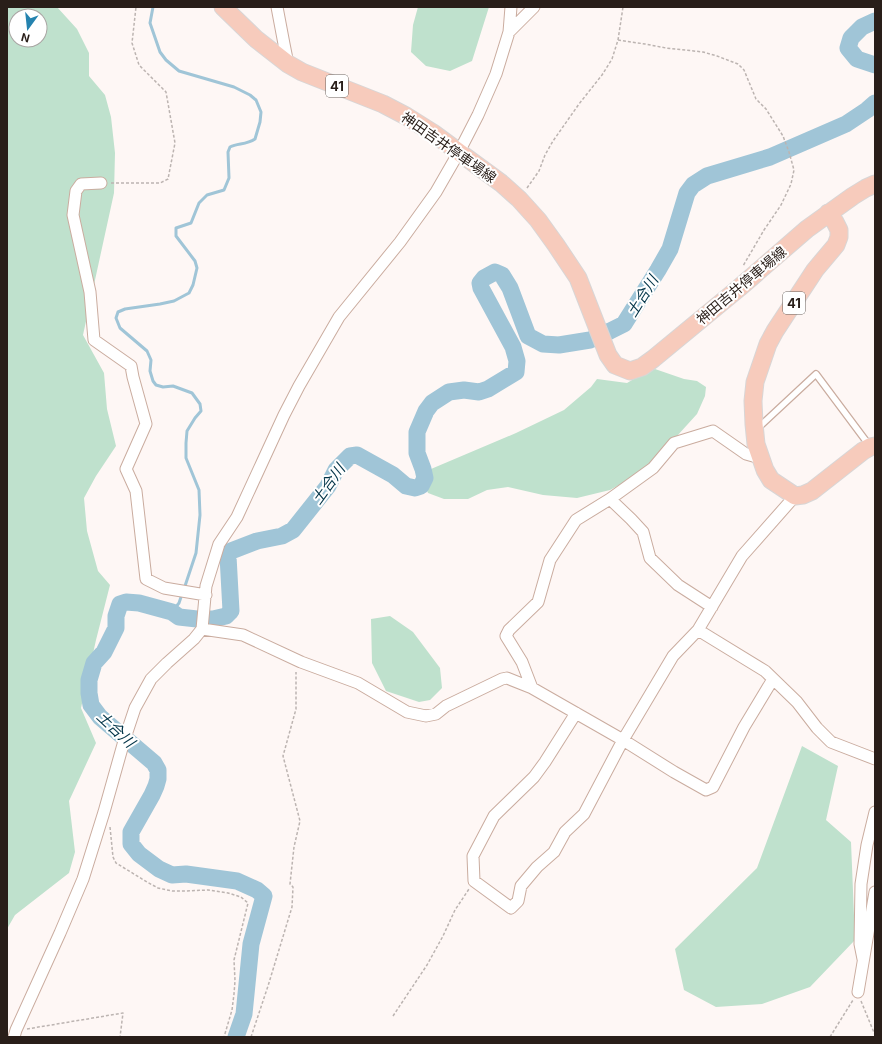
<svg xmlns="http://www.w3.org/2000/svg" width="882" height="1044" font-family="Inter,'Noto Sans JP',sans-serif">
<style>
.green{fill:#bfe1cd;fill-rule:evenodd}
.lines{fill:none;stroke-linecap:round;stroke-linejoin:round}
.stream{stroke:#a0c5d7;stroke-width:3}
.river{stroke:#a0c5d7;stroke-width:17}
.lane-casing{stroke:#caac9f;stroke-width:8}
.street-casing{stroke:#caac9f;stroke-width:13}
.primary-casing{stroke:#d8d6d6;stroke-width:19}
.path{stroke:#bcb4b1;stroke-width:1.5;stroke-dasharray:3 2;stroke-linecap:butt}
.lane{stroke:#fff;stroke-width:5.5}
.street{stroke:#fff;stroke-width:11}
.primary{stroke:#f7cbbc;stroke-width:17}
.labels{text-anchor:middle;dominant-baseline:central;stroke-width:4;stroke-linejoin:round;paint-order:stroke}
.shield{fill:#fff;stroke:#69625e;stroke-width:1}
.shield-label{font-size:13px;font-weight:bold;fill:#291e19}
.street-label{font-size:14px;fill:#291e19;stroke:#fff}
.water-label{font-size:15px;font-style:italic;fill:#003347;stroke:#fff}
</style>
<rect width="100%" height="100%" fill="#fef7f5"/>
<path class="green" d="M7 7H57L77 29 89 53V76L105 95 111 117 115 153 114 193 83 335 104 373 107 409 116 446 96 476 84 498 87 531 98 571 110 585 96 640 81 708 96 743 69 801 75 852 69 873 15 915 7 929ZM16 16H40V40H16Z
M418 7H489L472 61 450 71 426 66 411 52 413 25Z
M655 369 684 379 697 381 706 387 705 396 697 414 667 447 639 474 610 490 577 498 543 495 508 487 487 490 468 499H444L428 493 422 480 431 469 516 433 564 410 591 387 597 379 627 383 644 373Z
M390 616 413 632 440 668 442 688 430 700 419 702 386 691 372 663 371 619Z
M802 746 838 766 826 820 851 842 855 940 810 987 762 1004 716 1007 684 990 675 949 757 868Z"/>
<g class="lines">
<path class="stream" d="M153 7 150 23 160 52 166 60 179 71 234 87 250 95 256 100 261 112 260 122 255 139C246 145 238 143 230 147L228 152 229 178 224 190 207 195 199 203 191 223 176 228V236L195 261 197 268 193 285 189 293 174 301 160 304 125 309 118 312 116 318 120 328 147 351 151 360 150 371 153 381 156 385 163 387 173 386 192 393 200 404 201 411 195 418 187 431 186 443V458L199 490 200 515 196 553 184 589
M172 612 179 603 182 594"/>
<path class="river" d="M875 21 862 27 851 38 848 48 857 59 875 65
M236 1037 244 1014 251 944 264 896 257 890 237 881 186 874 172 875 159 869 139 854 131 844V832L152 795 156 786 158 779V770L154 763 100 717 91 705 89 693V680L94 663 104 652 116 628V616L120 604 126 602 139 603 172 612 179 617 197 619H213L226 616 231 611 228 556 231 551 257 541 282 536 293 530 328 486 336 470 350 456 357 455 393 475 406 486 415 488 421 486 425 478 423 469 417 453V432L426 411 432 403 449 392 464 390 479 392 488 389 516 372 517 361 513 347 481 288 480 283 484 278 495 272 502 275 510 288 528 336 543 344 559 345 590 340 610 331 624 324 658 270 670 249 687 193 693 185 707 176 770 157 846 124 867 110 875 103"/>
<defs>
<path id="lane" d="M757 429 816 374 869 445"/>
<path id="street" d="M277 7 284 44 288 64
M509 32 534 7
M101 183 81 184 76 191 73 215 90 292 94 340 131 366 133 377 146 424 126 469 136 491 146 579 164 588 206 595
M610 499 631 519 643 532 650 558 678 585 712 607
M202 629 243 635 301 662 358 683 407 712 426 716 436 714 446 706 502 679 507 678 532 688 623 740 674 772 706 790 713 787 744 727 773 679
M698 630 765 671 797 702 817 728 831 742 875 759
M532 688 522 662 506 636 509 630 538 602 550 560 576 520 610 499 653 468 674 443 713 431 746 454 760 458
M576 713 545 762 534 777 494 816 473 856 474 881 511 908 518 901 521 886 537 867 554 852 565 832 584 814 623 740 673 656 698 630 742 556 795 496
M863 959 860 944 861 884 867 845 875 812
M858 992 875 892
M14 1037 16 1030 60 933 83 879 104 812 124 741 135 708 151 679 167 663 194 639 202 629 206 586 219 544 237 517 284 415 299 386 339 317 400 242 436 192 459 152 478 115 496 74 509 32 511 7"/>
<path id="primary" d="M223 7 256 39 288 64 302 72 383 104 406 116 433 133 501 183 519 199 538 220 556 245 578 278 608 355 615 365 630 371 642 367 653 359 739 288 807 229 853 196 866 188 875 184
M828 213 835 222 839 230V237L836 245 815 270 775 331 768 344 755 382 753 401 754 424 756 444 765 470 771 480 795 496 803 495 812 491 863 451 870 447 875 446"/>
</defs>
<use href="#lane" class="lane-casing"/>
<use href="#street" class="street-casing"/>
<use href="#primary" class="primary-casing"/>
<path class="path" d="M618 40 645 44 666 48 703 52 717 56 738 64 744 70 756 99 766 109 783 136 789 152 794 170 791 184 781 205 764 230 743 266
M111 183H160L168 179 175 143 166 92 139 65 132 43 136 7
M527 188 539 171 545 155 553 141 579 104 602 75 612 59 618 40 623 7
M110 827 113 857 116 863 147 882 158 888 172 891H186L208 890 228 893 241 897 248 903 234 960 235 981 234 994 232 1010 224 1037
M861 1001 875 1035
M393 1016 427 965 443 936 455 910 469 889
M27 1029 123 1013 120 1037
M251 1037 268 986 292 907 293 887 290 884 294 847 300 821 283 756 296 709V672
M830 1037 853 1000"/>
<use href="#lane" class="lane"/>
<use href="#street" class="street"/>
<use href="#primary" class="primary"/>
</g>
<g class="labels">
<g class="shield">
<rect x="326" y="75" width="22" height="22" rx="3"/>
<rect x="783" y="292" width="22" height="22" rx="3"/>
</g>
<g class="shield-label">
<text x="337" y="86">41</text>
<text x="794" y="303">41</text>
</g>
<g class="street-label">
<text transform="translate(449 147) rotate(35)">神田吉井停車場線</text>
<text transform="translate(741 285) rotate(-40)">神田吉井停車場線</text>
</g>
<g class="water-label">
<text transform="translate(642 296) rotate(-58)">土合川</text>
<text transform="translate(328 484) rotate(-54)">土合川</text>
<text transform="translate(116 729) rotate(43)">土合川</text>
</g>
</g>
<rect width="882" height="1044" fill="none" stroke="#291e19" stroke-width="16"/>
<g transform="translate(28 28) rotate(195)"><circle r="19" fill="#ffffff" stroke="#a9a5a3"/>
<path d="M0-3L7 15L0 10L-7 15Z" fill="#2583af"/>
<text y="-6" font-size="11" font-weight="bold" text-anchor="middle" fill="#291e19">N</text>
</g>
</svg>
